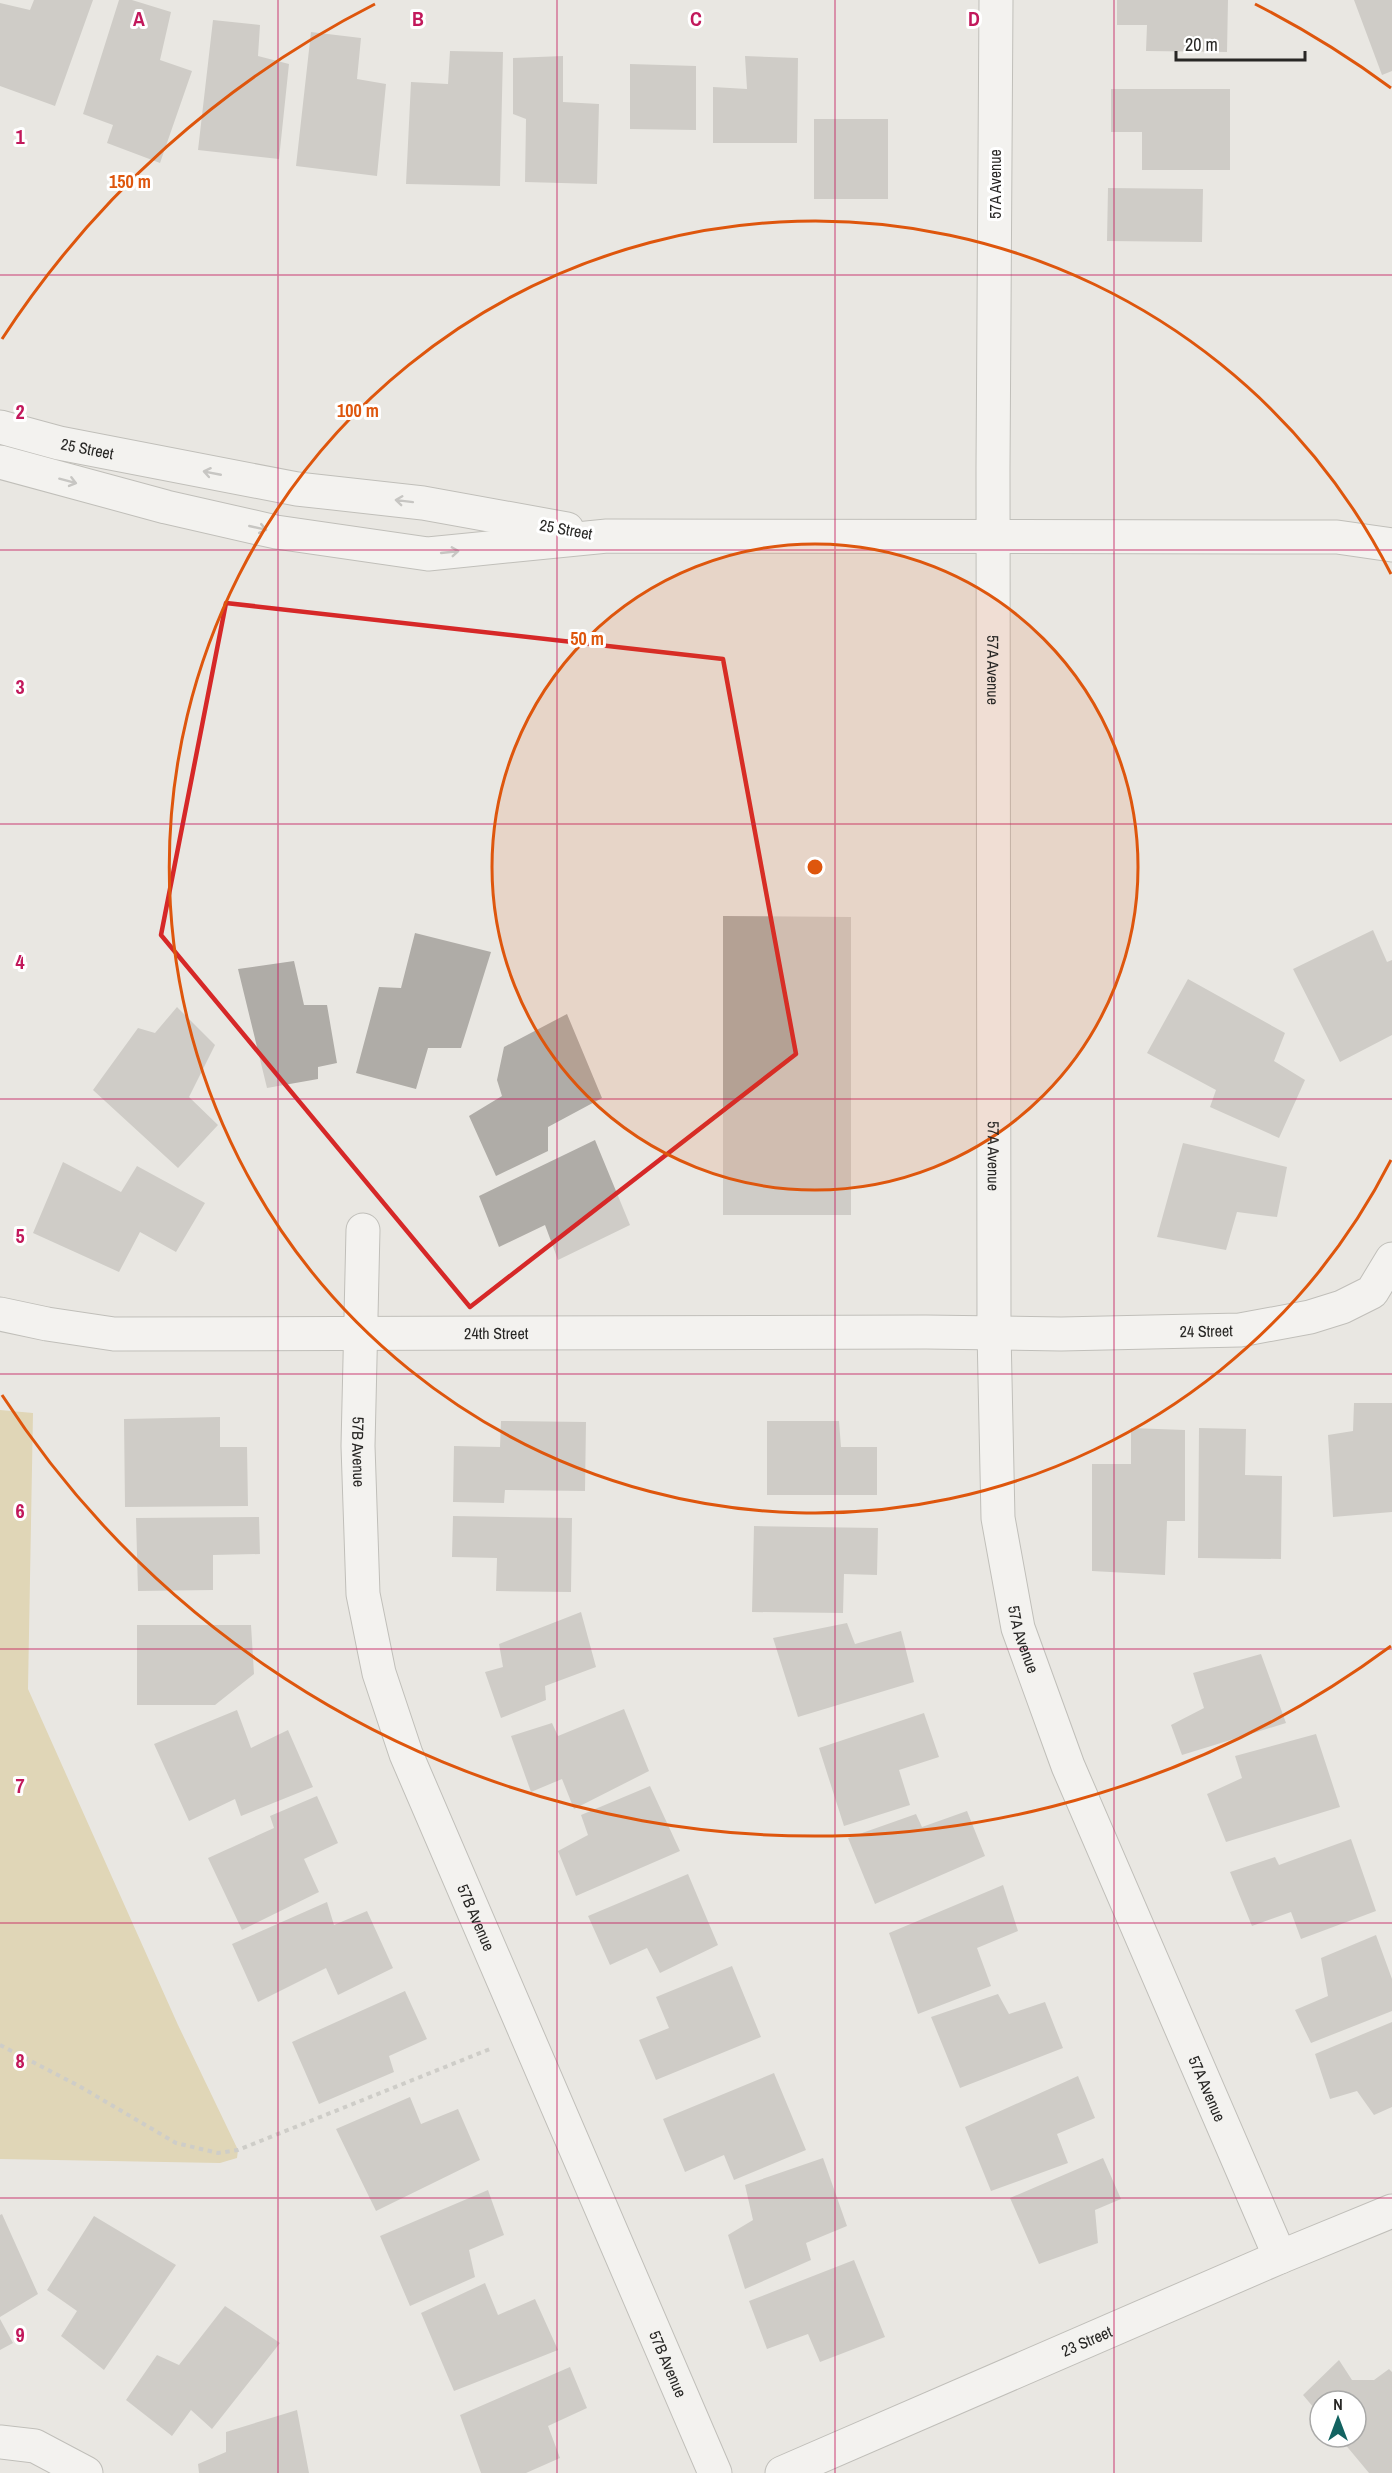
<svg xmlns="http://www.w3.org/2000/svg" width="1392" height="2473" font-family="'Archivo Narrow',sans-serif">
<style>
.green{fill:#d5c183}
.building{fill:#afaca7}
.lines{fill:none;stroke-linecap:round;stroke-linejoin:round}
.minor-casing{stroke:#8f8e89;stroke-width:35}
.tertiary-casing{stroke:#8f8e89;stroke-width:35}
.secondary-casing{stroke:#8f8e89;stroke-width:35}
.path{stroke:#aeada9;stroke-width:4;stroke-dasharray:4.5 4.5;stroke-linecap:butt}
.minor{stroke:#fff;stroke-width:33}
.tertiary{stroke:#fff;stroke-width:33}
.secondary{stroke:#fff;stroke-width:33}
.oneway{stroke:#9e9e9d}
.marked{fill:none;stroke:#d62828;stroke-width:4.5;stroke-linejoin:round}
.grid{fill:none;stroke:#c2185b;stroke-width:1.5;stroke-opacity:0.55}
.ring{fill:none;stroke:#de560d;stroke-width:3}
.labels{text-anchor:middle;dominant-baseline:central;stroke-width:6;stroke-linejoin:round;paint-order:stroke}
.street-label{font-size:16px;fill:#282725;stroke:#fff}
.grid-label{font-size:20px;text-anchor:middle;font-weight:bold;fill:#c2185b;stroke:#fff;stroke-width:6;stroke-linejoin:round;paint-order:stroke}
.centre{fill:#de560d;stroke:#fff;stroke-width:3}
.ring-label{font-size:18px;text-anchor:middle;font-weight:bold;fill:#de560d;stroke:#fff;stroke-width:6;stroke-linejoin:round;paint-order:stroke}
</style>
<rect width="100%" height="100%" fill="#e9e7e2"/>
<path class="green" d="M0 1410 33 1413 28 1689 178 2025 238 2150 237 2158 220 2163 0 2159Z"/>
<path class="building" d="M34 0H93L55 106 0 86V3L30 10Z
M119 0H132L171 12 160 60 192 71 160 163 107 143 113 125 83 114Z
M1117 0H1228L1227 52 1146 51 1147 25H1117Z
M1354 0H1392V71L1382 75Z
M213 20 260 25 258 56 289 64 279 159 198 150Z
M311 32 361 38 357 79 386 84 377 176 296 166Z
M450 51 503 52 500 186 406 184 411 82 448 84Z
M563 56V102L599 104 597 184 525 182 526 119 513 114V58Z
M745 56 798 58 797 143H713V87L747 89Z
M630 64 696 66V130L630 129Z
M1111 89H1230V170H1142V132H1111Z
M814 119H888V199H814Z
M1108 188 1203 189 1202 242 1107 241Z
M723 916 851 917V1215H723Z
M1373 930 1387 962 1392 960V1035L1340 1062 1293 969Z
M415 933 491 952 461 1048H428L416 1089 356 1073 379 987 401 988Z
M294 961 304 1005H327L337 1063 318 1067V1079L267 1088 238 969Z
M1188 979 1285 1033 1274 1061 1305 1080 1279 1138 1210 1107 1216 1090 1147 1053Z
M177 1007 215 1045 189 1097 218 1125 178 1168 93 1090 138 1028 155 1033Z
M567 1014 602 1098 548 1127V1151L496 1176 469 1116 502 1096 497 1080 504 1047Z
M595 1140 630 1225 558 1260 545 1225 499 1247 479 1196Z
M1183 1143 1287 1167 1277 1217 1237 1212 1226 1250 1157 1237Z
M63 1162 121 1192 137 1166 205 1203 176 1252 140 1232 119 1272 33 1233Z
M1354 1403H1392V1512L1333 1517 1328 1435 1353 1431Z
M220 1417V1447H247L248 1506 125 1507 124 1419Z
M501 1421 586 1422 585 1491 505 1490 504 1503 453 1502 454 1446 500 1447Z
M767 1421H839L841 1447H877V1495H767Z
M1131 1428 1185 1430V1521H1167L1165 1575 1092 1571V1464H1131Z
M1199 1428 1246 1429 1245 1475 1282 1476 1281 1559 1198 1558Z
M453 1516 572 1518 571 1592 496 1591 497 1558 452 1557Z
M259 1517 260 1554 213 1555V1590L138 1591 136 1518Z
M754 1526 878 1528 877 1575 844 1574 843 1613 752 1612Z
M581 1612 596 1667 545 1686 546 1700 501 1718 485 1672 503 1667 499 1644Z
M847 1623 855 1644 901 1631 914 1682 798 1717 773 1638Z
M137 1625H251L254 1674 215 1705H137Z
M1261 1654 1286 1723 1182 1755 1171 1725 1204 1708 1193 1673Z
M624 1709 649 1771 574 1809 562 1779 531 1792 511 1736 552 1723 558 1736Z
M237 1710 251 1748 288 1730 313 1787 241 1816 235 1799 189 1821 154 1744Z
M924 1713 939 1757 899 1770 910 1805 844 1826 819 1748Z
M1316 1734 1340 1807 1226 1842 1207 1794 1242 1778 1235 1756Z
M650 1786 680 1851 576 1896 558 1851 588 1835 581 1815Z
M317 1796 338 1843 304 1859 319 1892 242 1930 208 1858 274 1828 270 1816Z
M967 1811 985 1856 875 1904 848 1838 916 1814 922 1827Z
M1351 1839 1376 1911 1301 1939 1291 1912 1252 1926 1230 1872 1275 1857 1279 1865Z
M688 1874 718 1945 660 1973 647 1948 610 1965 588 1916Z
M1003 1885 1018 1931 977 1948 991 1986 918 2014 889 1933Z
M327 1902 334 1925 367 1911 393 1968 338 1995 326 1968 258 2002 232 1944Z
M1376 1935 1392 1979V2011L1311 2043 1295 2010 1328 1996 1321 1958Z
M732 1966 761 2037 656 2080 639 2040 669 2028 656 1997Z
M405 1991 427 2039 389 2056 394 2072 319 2104 292 2042Z
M998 1994 1009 2014 1045 2002 1063 2048 960 2088 931 2017Z
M1392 2022V2107L1374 2115 1357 2091 1330 2099 1315 2054Z
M774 2073 806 2150 734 2180 724 2155 685 2172 663 2119Z
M1078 2076 1095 2118 1057 2134 1068 2163 991 2191 965 2127Z
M410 2097 421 2124 458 2109 480 2160 376 2211 336 2129Z
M823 2158 847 2226 806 2243 811 2260 745 2289 728 2235 753 2220 745 2185Z
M1103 2158 1121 2199 1095 2210 1098 2243 1039 2264 1010 2198Z
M488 2190 504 2235 469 2250 475 2277 410 2306 380 2236Z
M2 2214 38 2294 0 2317V2215Z
M94 2216 176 2265 104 2370 61 2336 77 2311 47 2290Z
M854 2260 885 2337 820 2362 808 2334 767 2349 749 2301Z
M485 2283 498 2315 535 2299 558 2350 454 2391 421 2313Z
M225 2306 280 2343 212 2429 191 2410 172 2436 126 2400 157 2355 179 2365Z
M0 2319 13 2343 0 2350Z
M1339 2360 1352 2380H1374L1389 2369 1392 2372V2473H1369L1339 2437H1356V2401H1320V2415L1303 2395Z
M570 2367 587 2408 548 2426 560 2458 526 2473H481L460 2415Z
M297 2410 309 2473H199L198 2464 226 2452V2432Z"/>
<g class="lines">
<defs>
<g id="minor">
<path id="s1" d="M363 1230 358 1446 363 1594 379 1673 406 1754 715 2473"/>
<path id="s2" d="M0 1314 47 1324 114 1334 926 1332 1061 1334 1240 1330 1310 1317 1342 1307 1372 1292 1392 1259"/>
<path d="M0 2442 35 2446 86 2473"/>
</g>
<g id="tertiary">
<path id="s3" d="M996 0 993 468 994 1332 998 1518 1018 1628 1068 1766 1280 2257"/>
<path id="s4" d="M782 2473 1280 2257 1392 2211"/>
</g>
<g id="secondary">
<path id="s5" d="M0 427 59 443 297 489 423 503 567 529"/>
<path d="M0 462 166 507 276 532 428 554 607 536 1337 537 1392 545"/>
</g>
</defs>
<use href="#minor" class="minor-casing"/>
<use href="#tertiary" class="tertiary-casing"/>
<use href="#secondary" class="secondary-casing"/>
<path class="path" d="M0 2045 79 2086 176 2143 218 2153 238 2150 490 2049"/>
<use href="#minor" class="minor"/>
<use href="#tertiary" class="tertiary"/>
<use href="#secondary" class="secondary"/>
</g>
<defs><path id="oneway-shaft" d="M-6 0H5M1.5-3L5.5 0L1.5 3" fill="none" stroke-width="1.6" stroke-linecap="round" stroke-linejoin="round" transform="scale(1.5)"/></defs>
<g class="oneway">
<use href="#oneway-shaft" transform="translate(212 473) rotate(-169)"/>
<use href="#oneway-shaft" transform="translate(68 481) rotate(15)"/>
<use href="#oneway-shaft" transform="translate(404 501) rotate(-173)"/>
<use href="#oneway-shaft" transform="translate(258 528) rotate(13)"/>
<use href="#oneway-shaft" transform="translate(450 552) rotate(-6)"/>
</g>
<path d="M0 0H1392V2473H0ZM226 603 723 659 796 1054 470 1307 161 935Z" fill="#e9e7e2" fill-opacity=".55" fill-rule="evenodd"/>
<path class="marked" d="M226 603 723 659 796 1054 470 1307 161 935Z"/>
<path class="grid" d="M278 0V2473M557 0V2473M835 0V2473M1114 0V2473M0 275H1392M0 550H1392M0 824H1392M0 1099H1392M0 1374H1392M0 1649H1392M0 1923H1392M0 2198H1392"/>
<circle cx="815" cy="867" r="323" fill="#de560d" fill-opacity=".12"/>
<g class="ring">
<circle cx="815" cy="867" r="323"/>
<path d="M1391 1160A646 646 0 1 1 1391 574"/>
<path d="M1391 1646A969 969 0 0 1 2 1395M2 339A969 969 0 0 1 375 4M1255 4A969 969 0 0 1 1391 88"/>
</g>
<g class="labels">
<g class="street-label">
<text transform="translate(995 184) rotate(-90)">57A Avenue</text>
<text stroke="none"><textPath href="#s5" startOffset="90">25 Street</textPath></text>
<text transform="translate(566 529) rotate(10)">25 Street</text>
<text stroke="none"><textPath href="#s3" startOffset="670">57A Avenue</textPath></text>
<text stroke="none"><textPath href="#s3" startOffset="1156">57A Avenue</textPath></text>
<text stroke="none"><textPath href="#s2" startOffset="1208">24 Street</textPath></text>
<text stroke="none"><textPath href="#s2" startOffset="498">24th Street</textPath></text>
<text stroke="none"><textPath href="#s1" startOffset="222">57B Avenue</textPath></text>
<text stroke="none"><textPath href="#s3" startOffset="1642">57A Avenue</textPath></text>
<text stroke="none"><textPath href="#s1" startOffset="708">57B Avenue</textPath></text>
<text stroke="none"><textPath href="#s3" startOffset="2128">57A Avenue</textPath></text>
<text stroke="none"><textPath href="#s4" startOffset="332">23 Street</textPath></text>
<text stroke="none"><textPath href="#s1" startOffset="1194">57B Avenue</textPath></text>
</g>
</g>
<g class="grid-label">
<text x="139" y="26">A</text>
<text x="418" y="26">B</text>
<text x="696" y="26">C</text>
<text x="974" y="26">D</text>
<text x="20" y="144">1</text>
<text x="20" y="419">2</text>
<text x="20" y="694">3</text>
<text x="20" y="969">4</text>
<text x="20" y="1243">5</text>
<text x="20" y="1518">6</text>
<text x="20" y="1793">7</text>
<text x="20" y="2068">8</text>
<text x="20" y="2342">9</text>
</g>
<circle cx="815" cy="867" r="9" class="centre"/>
<g class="ring-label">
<text x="130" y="188">150 m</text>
<text x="358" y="417">100 m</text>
<text x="587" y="645">50 m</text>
</g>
<g transform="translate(1338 2419)"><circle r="28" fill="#ffffff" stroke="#a9a9a8" stroke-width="1.5"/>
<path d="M0-4.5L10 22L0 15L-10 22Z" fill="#136361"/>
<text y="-9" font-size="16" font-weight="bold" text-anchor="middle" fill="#282725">N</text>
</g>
<path d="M1176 51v9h129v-9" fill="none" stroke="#282725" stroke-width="3"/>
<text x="1185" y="51" font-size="18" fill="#282725" stroke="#ffffff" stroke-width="4.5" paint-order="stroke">20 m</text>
</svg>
